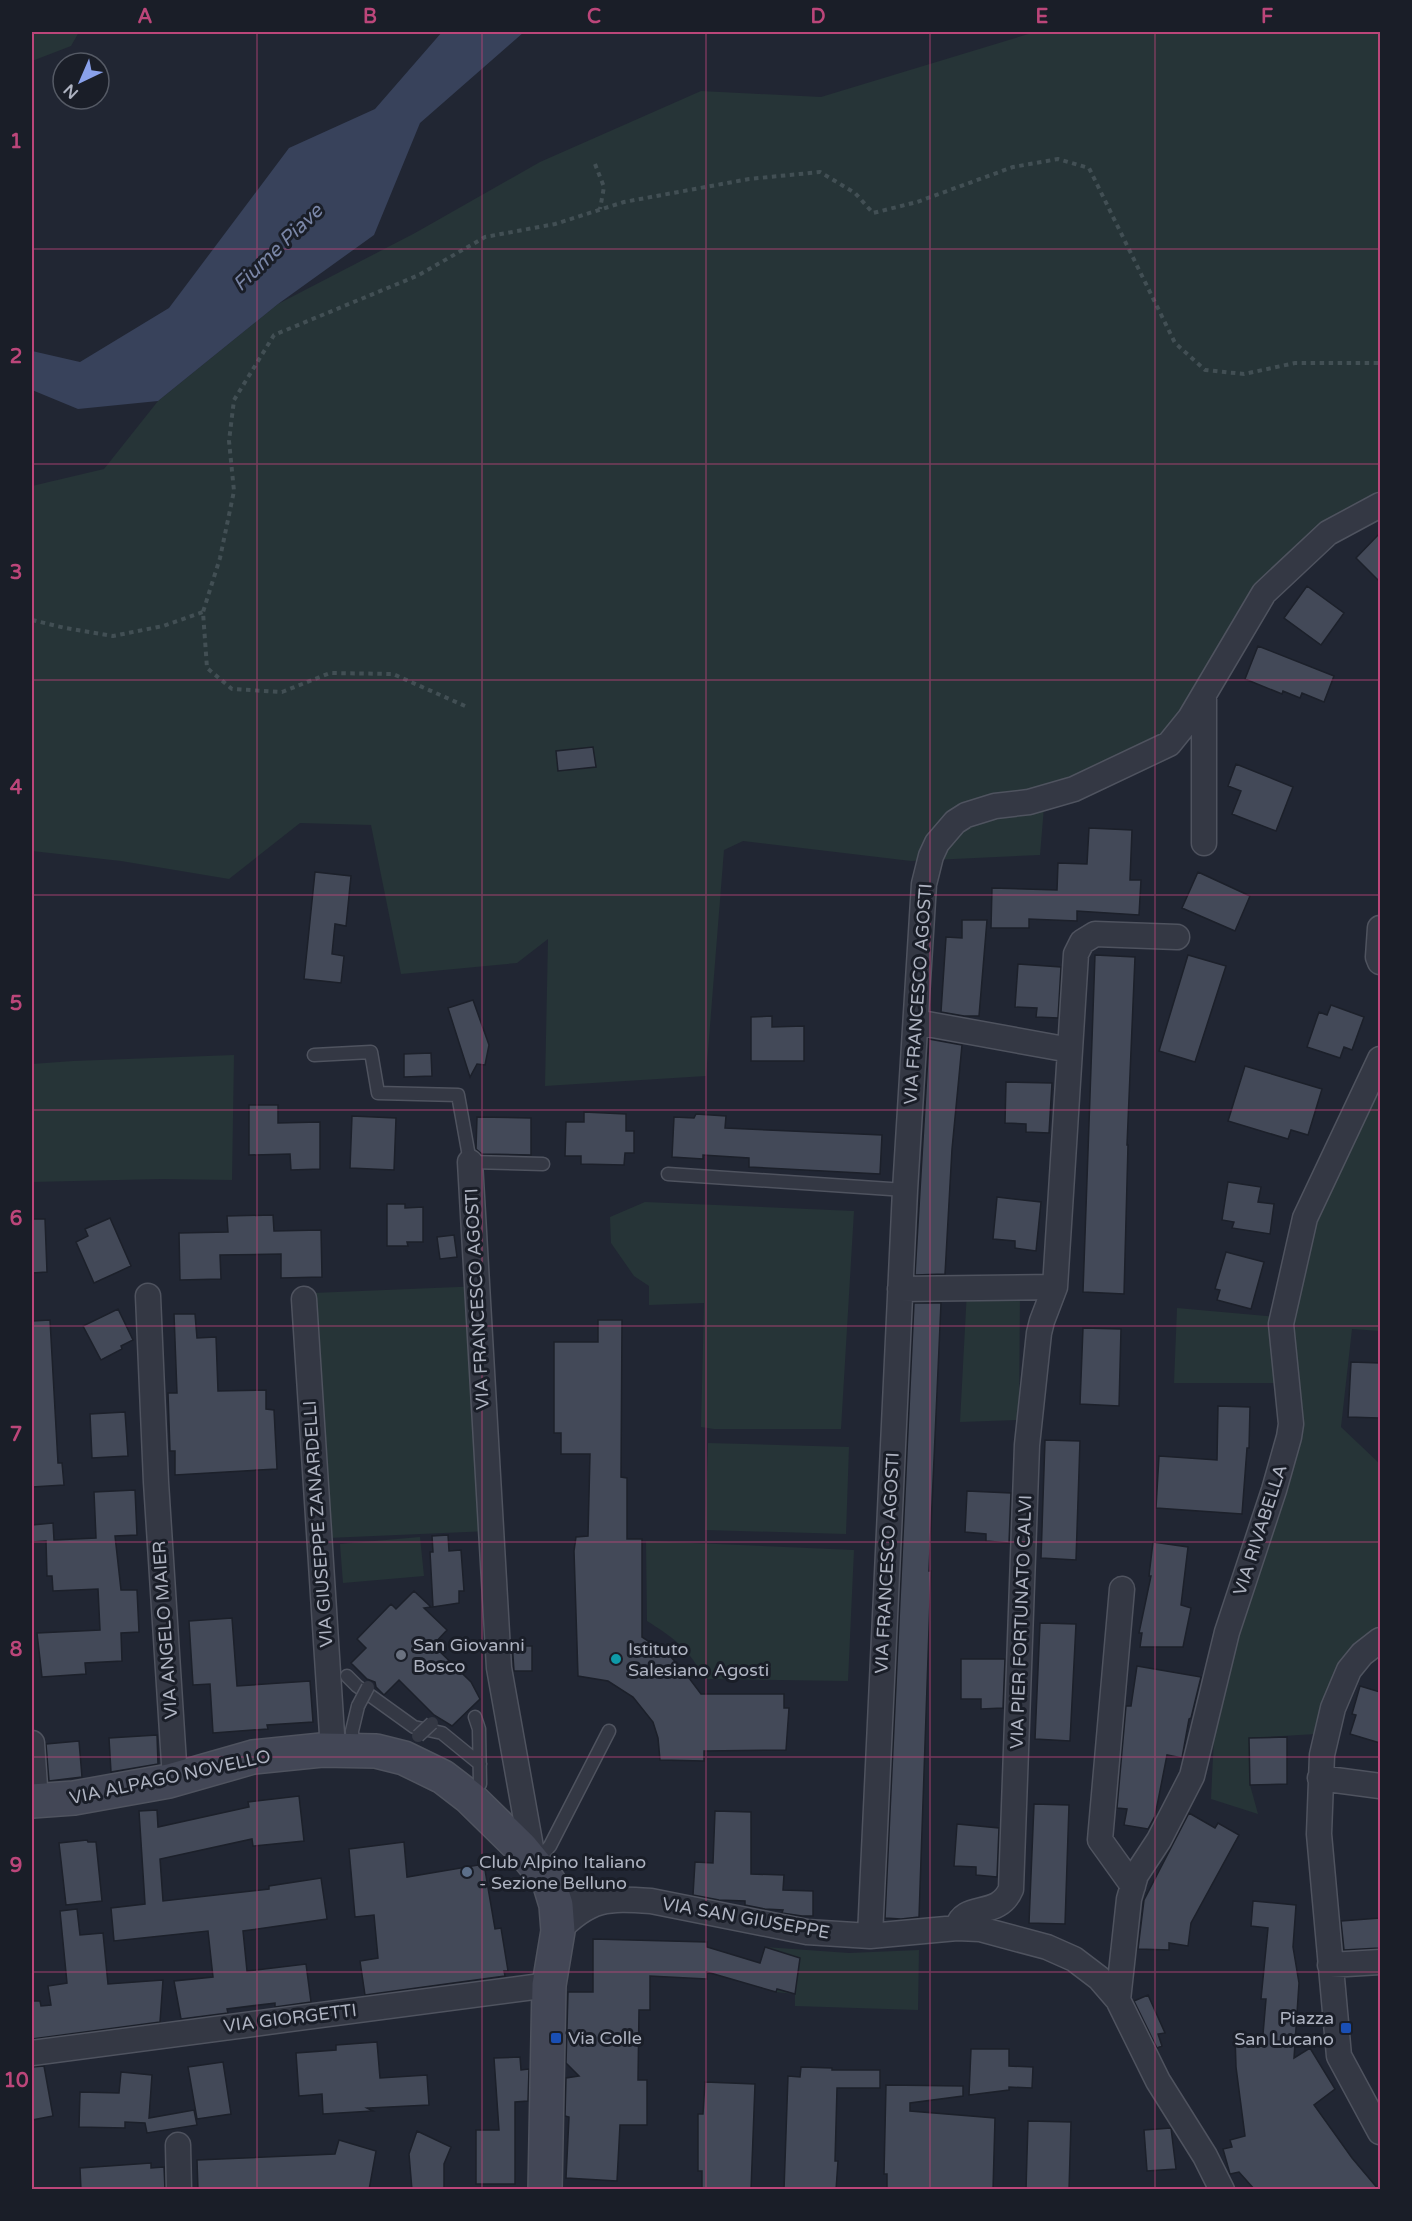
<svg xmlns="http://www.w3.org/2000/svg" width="1412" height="2221" font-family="'Varela Round',sans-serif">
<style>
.green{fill:#263437}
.water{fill:#38425b}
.building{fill:#434958;stroke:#1c202a;stroke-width:1.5}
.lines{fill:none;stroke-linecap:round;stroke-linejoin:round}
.lane-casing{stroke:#4f535f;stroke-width:15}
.street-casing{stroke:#4f535f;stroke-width:27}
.secondary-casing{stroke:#4f535f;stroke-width:36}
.path{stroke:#424f54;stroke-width:4;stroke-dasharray:4.5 4.5;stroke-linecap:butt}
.lane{stroke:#343844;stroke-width:12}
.street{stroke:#343844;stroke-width:24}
.secondary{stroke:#434756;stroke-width:33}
.lane-bridge-casing{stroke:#4f535f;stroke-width:15;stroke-linecap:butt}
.lane-bridge{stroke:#343844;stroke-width:12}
.grid{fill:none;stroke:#bc467a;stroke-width:1.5;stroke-opacity:0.55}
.worship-dot{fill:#6b7280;stroke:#1a1e28;stroke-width:2}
.culture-dot{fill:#0f9aa8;stroke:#1a1e28;stroke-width:2}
.service-dot{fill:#5c6f8a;stroke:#1a1e28;stroke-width:2}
.transit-dot{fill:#1a4fb4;stroke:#1a1e28;stroke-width:2}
.labels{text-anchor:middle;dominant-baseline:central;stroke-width:6;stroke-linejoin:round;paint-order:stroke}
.street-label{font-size:18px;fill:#aeb3c1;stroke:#1a1e28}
.poi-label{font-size:18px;fill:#aeb3c1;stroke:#1a1e28;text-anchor:start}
.water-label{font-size:20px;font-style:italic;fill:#7a86a7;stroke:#1a1e28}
.neatline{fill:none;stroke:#bc467a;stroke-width:2}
.grid-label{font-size:20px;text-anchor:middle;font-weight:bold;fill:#bc467a}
</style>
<rect width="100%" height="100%" fill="#212633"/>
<path class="green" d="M32 32H79L71 46 32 61Z
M1035 32H1380V504L1258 592 1190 718 1074 790 1080 801 1044 807 1040 855 911 861 743 841 724 850 706 1076 545 1086 548 939 517 963 401 974 371 825 300 823 229 879 121 861 32 851V486L104 469 158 401 278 304 415 233 540 162 701 91 821 97Z
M234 1055 232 1180 161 1179 32 1182V1064L73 1061Z
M1380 1070V1331L1352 1329 1341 1427 1380 1464V1650L1338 1674 1316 1734 1250 1738V1785L1258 1814 1211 1799 1214 1736 1235 1624 1264 1545 1284 1383H1174L1177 1308 1288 1318 1305 1250 1333 1171Z
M645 1202 854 1211 841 1429H714L701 1427 704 1303 649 1305V1286L634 1276 611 1243 610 1217Z
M482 1286 490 1531 328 1538 313 1293Z
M967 1290 1020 1291 1019 1420 960 1422Z
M708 1443 849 1447 846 1534 705 1530Z
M420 1537 424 1576 343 1583 340 1544Z
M646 1541 854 1550 848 1681 703 1679C693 1651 671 1636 647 1621Z
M765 1947 849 1953 919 1950 918 2010 795 2006V1994L776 1992 716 1975 723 1952 760 1963Z"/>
<path class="water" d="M442 32H524L420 123 374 235 278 304 158 401 78 409 32 390V351L80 362 169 308 289 148 375 109Z"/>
<path class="building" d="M1380 533V582L1356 558Z
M1307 586 1344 613 1321 645 1284 618Z
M1258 646 1334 676 1324 702 1302 693 1300 698 1283 691 1282 694 1245 679Z
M593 747 596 767 558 771 556 751Z
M1236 764 1293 787 1276 831 1232 814 1241 791 1228 786Z
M1089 828 1132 830 1130 880H1141L1139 915 1077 911V921L1029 919V928H991L992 888 1057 890 1058 863 1087 864Z
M315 872 351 876 346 926 335 924 332 954 344 956 341 983 304 979Z
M1198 872 1250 896 1235 931 1182 908Z
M962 920H987L979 1016H964L941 1012 946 937 962 938Z
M1095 955 1135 957 1127 1145H1128L1124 1294 1083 1292Z
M1188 955 1226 966 1195 1062 1159 1051Z
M1018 964 1061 967 1058 1018 1036 1017 1037 1008 1015 1007Z
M473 1000 489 1045 485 1065 477 1064 470 1077 448 1008Z
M1331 1005 1364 1017 1352 1050 1344 1047 1340 1058 1307 1047 1319 1012 1327 1015Z
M772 1016V1027L804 1026V1061H751V1017Z
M929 1039 962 1045 952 1149 945 1274 915 1275Z
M431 1053 432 1076 404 1077V1054Z
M1245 1066 1322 1089 1308 1135 1291 1130 1288 1139 1228 1121Z
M1006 1082 1052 1083 1049 1133 1026 1132V1124L1005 1123Z
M249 1105H278V1123L320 1122V1169L291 1170 290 1154 249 1155Z
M584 1112 626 1114V1131H634V1153H625L624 1165 581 1164V1156H565L566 1122H584Z
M696 1114 726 1116 725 1128 882 1135 880 1174 749 1167V1158L703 1155V1159L672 1157 674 1117 694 1118Z
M352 1116 396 1118 394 1170 350 1168Z
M477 1117 531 1118V1155L482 1154 476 1149Z
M1228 1182 1261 1187 1258 1202 1274 1204 1270 1234 1232 1228 1234 1222 1222 1220Z
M997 1197 1041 1202 1036 1251 1015 1248V1241L993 1239Z
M387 1204H405V1208L423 1207V1242H407L408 1246H387Z
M273 1215 274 1231 321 1230 322 1277 281 1278V1254L220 1255 221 1279 180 1280 179 1233 228 1232 227 1216Z
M110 1218 131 1266 94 1283 76 1242 88 1236 85 1229Z
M32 1219H45L47 1272 32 1273Z
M454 1235 457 1257 440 1259 437 1237Z
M1226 1252 1264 1262 1251 1309 1217 1300 1220 1290 1215 1289Z
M914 1303H941L929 1571H931L919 1917 901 1919 885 1918Z
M118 1309 133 1340 121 1346 122 1349 101 1360 83 1326Z
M174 1314H195L197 1338 216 1337 218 1391 266 1390V1409L274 1410 277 1469 175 1475V1451H170L168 1393H177Z
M50 1320 58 1463H62L64 1485 32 1487V1321Z
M598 1320H622L621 1477 627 1478V1539H642V1637L668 1654 683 1670 701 1694H784V1708H789L786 1750 704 1751V1761L660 1760 658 1738 653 1722 633 1697 608 1681 578 1676 574 1551 576 1537 588 1536 590 1454H561V1433H554V1342H598Z
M1083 1328 1121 1329 1119 1406 1080 1404Z
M1351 1362 1380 1363 1379 1418 1348 1417Z
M1218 1406 1250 1407 1249 1448H1247L1242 1514 1156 1508 1159 1456 1217 1460Z
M125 1412 128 1456 92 1458 90 1414Z
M1045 1440 1080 1441 1076 1560 1041 1558Z
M135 1490 137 1535 115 1536 121 1590H137L139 1632 121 1633 122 1661 85 1663 86 1674 42 1677 37 1633 100 1630 98 1589 53 1591 52 1576H47L46 1541 32 1542V1525L53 1523 54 1540 96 1538 94 1492Z
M967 1491 1011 1493 1009 1543 986 1541V1534L965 1532Z
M448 1535 449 1551 461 1550 464 1591H459V1603L433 1607 430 1552H433L432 1536Z
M1153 1542 1188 1547 1181 1605 1191 1608 1183 1647H1140L1142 1633H1139L1151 1576H1149Z
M414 1591 431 1607 424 1608 447 1630 433 1645 471 1682 480 1699 452 1726 434 1715 399 1680 384 1695 376 1687 375 1682 367 1679 351 1663 366 1648 357 1639 391 1604 396 1609Z
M232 1618 237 1686 310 1681 313 1722 267 1725 268 1729 213 1733 210 1684 193 1685 189 1621Z
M1040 1623 1076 1624 1070 1741 1035 1739Z
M512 1641H519V1646H532V1671H514Z
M961 1659H1005L1003 1708 981 1709V1699H961Z
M1137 1666 1201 1677 1191 1718 1189 1719 1182 1758 1167 1755 1155 1816 1148 1829 1124 1825 1127 1809 1117 1808 1126 1706H1131Z
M1360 1686 1380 1692V1743L1350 1734 1356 1715 1352 1714Z
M157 1735 158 1764 111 1772 109 1738Z
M1287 1737V1784L1250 1785 1249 1738Z
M79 1741 82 1777 49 1781 46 1744Z
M299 1796 304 1841 253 1846 252 1839 160 1859 163 1901 269 1889V1886L321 1878 327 1919 243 1931 247 1971 306 1964 311 2002 275 2007V2003L227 2009 228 2013 181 2019 174 1981 213 1977 208 1931 114 1941 111 1908 145 1904 139 1811 157 1810 158 1827 249 1807 248 1802Z
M1034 1804 1069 1805 1065 1924 1029 1923Z
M715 1811 751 1812V1874L784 1875 783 1890 813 1891V1916H802L782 1913 783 1910 765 1909 745 1905V1901L719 1900 693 1895 695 1862 713 1863Z
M1189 1813 1215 1828 1218 1823 1239 1835 1191 1923 1188 1946 1169 1943V1950L1138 1949 1144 1900Z
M957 1824 999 1828 997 1877 976 1875V1867L954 1866Z
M87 1840 88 1842H96L102 1901 66 1905 59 1843Z
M404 1842 407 1877 484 1864 495 1929 501 1928 508 1971H504L505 1976 365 1995 360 1961 378 1958 374 1915 355 1917 349 1849Z
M1253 1901 1296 1905 1293 1947 1299 1983 1294 2058 1310 2048 1335 2089 1314 2105 1352 2158 1379 2190H1255L1239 2172 1230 2174 1223 2149 1232 2147 1230 2140 1245 2136 1236 2067 1235 2035 1262 2046 1266 1999H1261L1268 1928 1251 1926Z
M77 1909 80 1935 103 1933 108 1984 163 1980 160 2022 32 2039V2001H40L41 2006 51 2005 48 1986 67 1983 60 1911Z
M1380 1918V1948L1344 1950 1341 1921Z
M593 1939 707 1942V1947L760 1963 765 1947 800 1958 795 1994 777 1989 776 1992 707 1972V1979L650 1976V2010H639L638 2080H647V2125H620L617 2181 566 2178 569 2117 565 2116 566 2078 579 2076 566 2063 568 1992H593Z
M1148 1995 1165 2033 1158 2034 1162 2046 1157 2048 1134 2001Z
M377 2042 380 2078 427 2075 429 2105 367 2108 373 2111 323 2114 322 2094 299 2096 296 2053 336 2050V2045Z
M971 2049H1009V2066L1033 2067 1032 2088 1009 2087V2090L969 2095Z
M520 2057 521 2070 529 2069 528 2101 515 2102V2184H476V2130H499L494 2058Z
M223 2062 231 2114 197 2119 188 2067Z
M44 2066 53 2116 32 2120V2067Z
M801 2067 832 2068V2070H880V2088H837L835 2161H838L836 2190H784L788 2076 800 2077Z
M121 2072 152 2075 149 2118 194 2110 197 2125 147 2133 145 2123 125 2122V2128L79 2127 80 2092 119 2093Z
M705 2082 755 2084 751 2190H702V2171H698V2114H703Z
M886 2085 963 2086V2096L910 2103V2111L995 2118 993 2190H887V2174H884Z
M1028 2121 1071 2122 1069 2190H1026Z
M1171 2128 1176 2169 1147 2171 1144 2130Z
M417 2131 451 2147 444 2164V2190H412L409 2154Z
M339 2140 376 2151 369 2190H198L197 2160 335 2154Z
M151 2163V2168L164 2167 165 2190H81L80 2168Z"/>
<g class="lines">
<defs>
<path id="lane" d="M314 1055 371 1052 378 1093 458 1095 470 1162 543 1164
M668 1174 905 1190
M347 1676 357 1686 414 1727 442 1733 480 1764
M353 1750 352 1731 358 1706
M470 1796 480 1784 479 1729 475 1717
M535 1863 550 1846 609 1731"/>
<path id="street" d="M1204 843V695
M1380 928 1378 957 1380 962
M916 1022 1070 1050 1055 1287 1042 1321 1039 1333 1027 1445 1011 1889C998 1920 964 1901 957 1928
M1070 1050 1076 954 1082 942 1095 934 1177 937
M470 1162 499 1668 534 1864
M900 1289 1055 1287
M148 1296 156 1482 175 1779
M304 1299 333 1750
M1122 1589 1100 1840 1133 1886
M1380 1640 1362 1654 1349 1670 1333 1708 1322 1755 1319 1834 1339 2056 1380 2132
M32 1743 36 1801
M1320 1778 1380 1786
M549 1882 579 1895 604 1901
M558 1931C590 1898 607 1898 651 1901L807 1932 870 1936 957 1928 980 1929 1047 1947 1074 1959 1099 1978 1118 2000 1158 2081 1205 2156 1222 2190
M870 1936 905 1190 924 884 931 856 937 843 955 822 966 815 995 806 1029 802 1074 789 1169 744 1190 718 1264 593 1328 533 1380 505
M1330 1965 1380 1962
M1118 2000 1129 1899 1136 1875 1159 1840 1192 1776 1227 1632 1274 1490 1289 1437 1291 1424 1281 1324 1305 1218 1380 1059
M32 2053 549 1985
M178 2145 179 2190"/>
<path id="secondary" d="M32 1801 74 1798 169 1781 253 1757 322 1750 376 1751 404 1758 443 1777 469 1797 521 1848 549 1882 556 1905 558 1931 549 1985 545 2190"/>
</defs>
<use href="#lane" class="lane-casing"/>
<use href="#street" class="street-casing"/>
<use href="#secondary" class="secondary-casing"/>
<path class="path" d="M595 164 604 187 600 209
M32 620 65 628 113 636 163 626 203 612
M465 706 393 674 330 673 282 692 232 689 207 668 203 612 220 558 234 491 229 441 234 400 274 335 419 275 485 237 555 224 624 202 749 179 820 172 855 193 873 213 917 202 1013 167 1058 159 1089 168 1175 343 1205 370 1244 374 1295 363H1380"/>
<use href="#lane" class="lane"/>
<use href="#street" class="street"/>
<use href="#secondary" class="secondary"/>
<defs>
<path id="lane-bridge" d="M358 1706 368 1687
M418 1736 432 1723"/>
</defs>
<use href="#lane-bridge" class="lane-bridge-casing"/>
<use href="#lane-bridge" class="lane-bridge"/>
</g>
<path class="grid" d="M257 32V2190M482 32V2190M706 32V2190M930 32V2190M1155 32V2190M32 249H1380M32 464H1380M32 680H1380M32 895H1380M32 1110H1380M32 1326H1380M32 1542H1380M32 1757H1380M32 1972H1380"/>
<circle class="worship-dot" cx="401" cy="1655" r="6"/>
<circle class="culture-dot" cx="616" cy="1659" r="6"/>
<circle class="service-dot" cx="467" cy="1872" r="6"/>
<g class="transit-dot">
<rect x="1340" y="2022" width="12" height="12" rx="3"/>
<rect x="550" y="2032" width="12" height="12" rx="3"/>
</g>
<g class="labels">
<g class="street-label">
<text transform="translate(918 994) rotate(-86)">VIA FRANCESCO AGOSTI</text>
<text transform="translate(477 1299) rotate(-93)">VIA FRANCESCO AGOSTI</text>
<text transform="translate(318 1524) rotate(-94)">VIA GIUSEPPE ZANARDELLI</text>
<text transform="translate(1260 1530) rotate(-72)">VIA RIVABELLA</text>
<text transform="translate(887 1563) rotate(-87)">VIA FRANCESCO AGOSTI</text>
<text transform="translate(1021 1622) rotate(-88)">VIA PIER FORTUNATO CALVI</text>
<text transform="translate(165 1630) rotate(-94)">VIA ANGELO MAIER</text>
<text transform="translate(170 1777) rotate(-12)">VIA ALPAGO NOVELLO</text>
<text transform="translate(746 1918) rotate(10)">VIA SAN GIUSEPPE</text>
<text transform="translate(290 2018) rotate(-7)">VIA GIORGETTI</text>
</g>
<g class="poi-label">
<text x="413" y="1645">San Giovanni<tspan x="413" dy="21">Bosco</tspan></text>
<text x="628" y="1649">Istituto<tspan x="628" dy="21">Salesiano Agosti</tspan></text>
<text x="479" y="1862">Club Alpino Italiano<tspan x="479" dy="21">- Sezione Belluno</tspan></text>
<text x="1334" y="2018" text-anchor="end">Piazza<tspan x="1334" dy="21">San Lucano</tspan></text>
<text x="568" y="2038">Via Colle</text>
</g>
<g class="water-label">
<text transform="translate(278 248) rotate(-44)">Fiume Piave</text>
</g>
</g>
<rect width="1412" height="2221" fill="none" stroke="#1a1e28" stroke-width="66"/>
<g transform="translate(81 81) rotate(224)"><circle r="28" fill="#1a1e28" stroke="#555a65" stroke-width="1.5"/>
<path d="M0-4.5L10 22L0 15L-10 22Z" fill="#89a1eb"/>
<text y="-9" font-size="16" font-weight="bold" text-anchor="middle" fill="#aeb3c1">N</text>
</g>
<rect x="33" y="33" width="1346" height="2155" class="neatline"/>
<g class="grid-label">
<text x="145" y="23">A</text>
<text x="370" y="23">B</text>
<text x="594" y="23">C</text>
<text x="818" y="23">D</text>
<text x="1042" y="23">E</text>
<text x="1267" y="23">F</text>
<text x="16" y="148">1</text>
<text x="16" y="363">2</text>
<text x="16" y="579">3</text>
<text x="16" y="794">4</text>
<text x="16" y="1010">5</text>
<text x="16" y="1225">6</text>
<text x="16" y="1441">7</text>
<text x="16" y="1656">8</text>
<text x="16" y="1872">9</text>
<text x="16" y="2087">10</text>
</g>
</svg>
